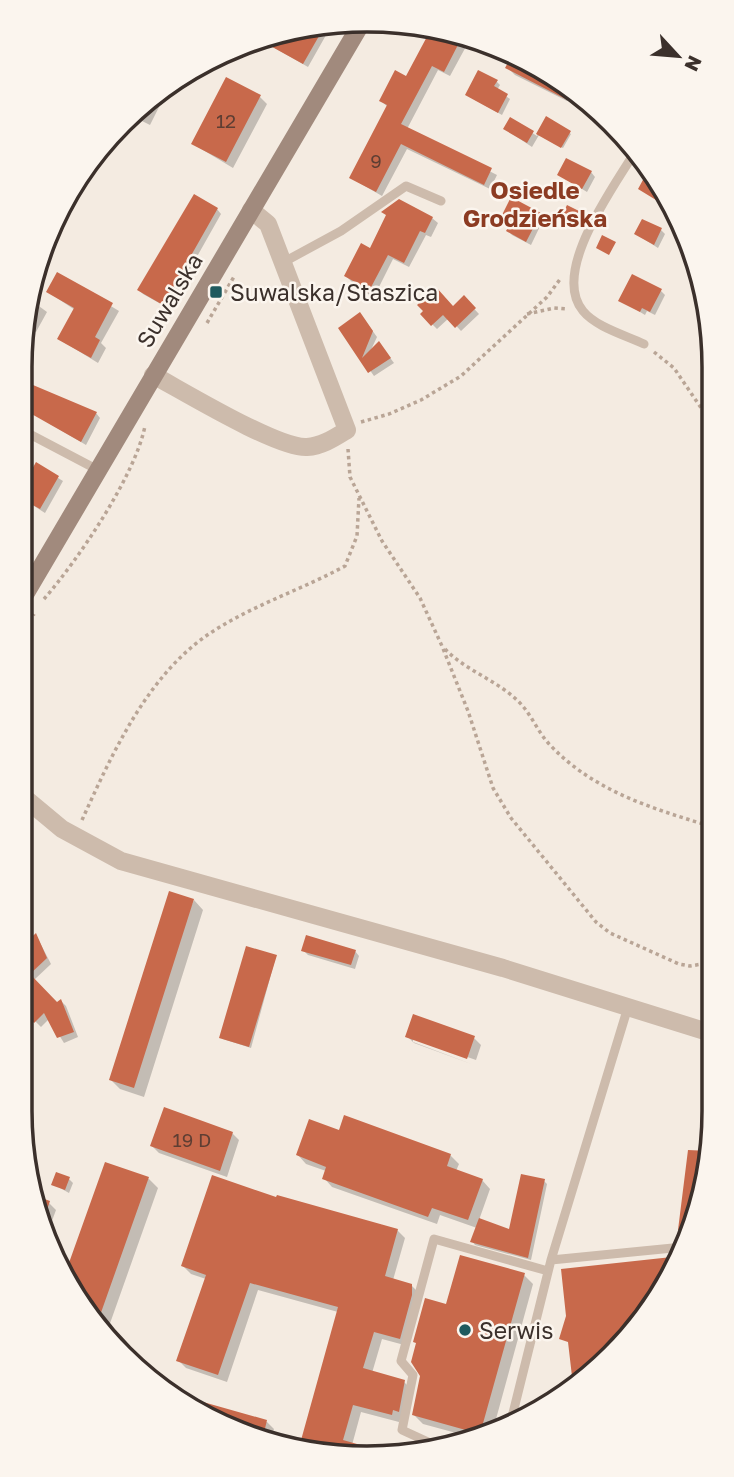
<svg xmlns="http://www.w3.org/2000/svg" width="734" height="1477" font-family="'Golos Text',sans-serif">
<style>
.shadow{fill:#0003}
.building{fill:#c8694b}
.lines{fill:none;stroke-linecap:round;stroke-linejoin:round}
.path{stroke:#b9a596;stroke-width:3.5;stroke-dasharray:3.5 3.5;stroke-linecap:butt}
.lane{stroke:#cdbbac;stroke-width:9}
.street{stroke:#cdbbac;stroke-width:18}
.secondary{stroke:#a18a7d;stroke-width:18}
.poi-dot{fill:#1f5a5e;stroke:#fbf5ee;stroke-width:2.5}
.labels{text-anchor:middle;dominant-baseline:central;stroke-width:5;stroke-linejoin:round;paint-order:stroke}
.number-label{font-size:19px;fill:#5e3e33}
.poi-label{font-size:23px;fill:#3b302b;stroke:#fbf5ee;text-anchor:start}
.street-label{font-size:23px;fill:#3b302b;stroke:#fbf5ee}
.neighbourhood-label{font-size:24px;font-weight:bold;fill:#8c3b22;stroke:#fbf5ee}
.rim{fill:none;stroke:#3b302b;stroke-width:3.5}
</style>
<rect width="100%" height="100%" fill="#f4ebe1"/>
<path class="shadow" d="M330 28 308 67 266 43 262 50 248 42 255 38Z
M432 31 469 41 450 76 438 70 407 129 497 175 490 189 407 149 382 196 351 178 388 107 381 101 407 79Z
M515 54 573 90 567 101 515 75 508 68Z
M496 81 500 85 497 90 510 99 502 115 470 97Z
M169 87 150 125 130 115 137 106Z
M260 97 267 104 233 168 193 144Z
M589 101 596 105 612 123 586 108Z
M510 119 537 136 547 119 571 134 563 148 539 135 532 147 505 129Z
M591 172 595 177 587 192 559 175Z
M217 209 221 214 168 308 143 294 139 290Z
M578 212 574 226 564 220Z
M540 214 544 218 531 245 512 235 508 231 511 225 502 218Z
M432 218 438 223 431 237 426 235 409 267 393 259 374 297 361 291 346 276 371 250Z
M661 230 665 234 658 248 636 234Z
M58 274 119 311 101 343 106 348 98 363 59 339 75 310 48 292Z
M661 291 665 295 655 315 647 311 645 315 620 300Z
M464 298 479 314 461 331 449 318 437 329 422 314 453 308Z
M32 301 47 312 36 332 25 326Z
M364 319 377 337 370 352 379 343 394 363 374 376 340 328Z
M23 408 96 413 100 418 86 445Z
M37 465 63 481 45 513 20 497Z
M194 900 203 910 144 1097 120 1089 111 1080Z
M36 935 51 964 34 980 57 1004 61 1001 66 1006 78 1037 64 1043 49 1019 41 1027 19 1005Z
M303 950 355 951 359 956 355 969 308 955Z
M276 956 251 1048 223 1039 221 1037Z
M407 1036 474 1038 481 1045 476 1060 413 1038V1042L474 1065 414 1043Z
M232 1133 239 1140 227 1177 159 1153 152 1146Z
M340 1133 450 1155 459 1164 456 1171 482 1180 490 1189 479 1220 510 1232 544 1181 547 1184 531 1260 475 1245 472 1241 477 1228 440 1215 437 1224 332 1187 324 1178 326 1171 306 1164 298 1155Z
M107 1164 149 1179 158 1188 108 1329 91 1322 67 1276Z
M69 1179 73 1183 69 1193 53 1184Z
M34 1197 49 1203 56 1210 46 1237 38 1222Z
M278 1200 397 1230 405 1238 393 1280 411 1285 420 1294 408 1346 382 1339 372 1373 404 1382 412 1390 399 1422 361 1412 352 1445 385 1454 299 1451 338 1312 258 1290 227 1382 186 1368 178 1360 206 1279 191 1274 183 1266Z
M524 1275 533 1284 493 1430 471 1437 423 1424 414 1415 447 1306Z
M209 1406 267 1422 274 1429 270 1440 206 1416Z"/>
<path class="building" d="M323 29 303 64 256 38 303 31Z
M430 31 461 39 444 72 432 66 401 124 492 168 484 185 401 144 376 192 349 178 387 105 379 101 395 70 406 76Z
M513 53 586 99 581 107 505 68Z
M478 70 498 80 494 86 508 94 498 113 465 95Z
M226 77 261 95 226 162 191 144Z
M546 116 571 131 561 148 536 134Z
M510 117 534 131 527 143 503 129Z
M566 158 592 171 582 189 557 175Z
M650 167 656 173 674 211 638 189Z
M194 194 218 208 163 305 137 290Z
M511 197 541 213 526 242 506 231 510 224 500 219Z
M399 199 433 217 425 233 420 231 404 263 388 255 368 293 353 286 355 282 344 276 361 243 370 248 386 215 381 212Z
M567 205 579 211 572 225 560 219Z
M642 219 662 228 654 245 634 234Z
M602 235 616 242 609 255 596 248Z
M57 272 113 303 95 337 100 340 91 358 57 339 74 308 46 292Z
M632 274 662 289 650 312 642 308 640 312 618 301Z
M436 287 453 306 464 295 476 308 455 328 443 315 431 326 420 314 423 311 417 305Z
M360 312 373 331 362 358 379 341 391 358 368 373 338 328Z
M33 385 97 412 81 442 21 408Z
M36 462 59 476 40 509 20 498V491Z
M169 891 194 899 134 1088 109 1080Z
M36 933 47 958 30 974 57 1002 61 999 74 1032 57 1038 44 1013 34 1023 19 1007V949Z
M306 935 356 950 351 965 301 951Z
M246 946 277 955 249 1047 219 1038Z
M413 1014 475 1036 467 1059 405 1037Z
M164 1107 233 1132 220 1171 150 1146Z
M344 1115 451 1154 447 1166 483 1179 468 1220 432 1208 428 1217 322 1179 326 1167 296 1155 309 1119 339 1130Z
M688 1150 709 1151 687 1232 678 1230Z
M105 1162 149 1177 98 1321 89 1317 65 1274Z
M56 1172 70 1177 65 1190 51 1185Z
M521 1174 545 1179 528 1258 470 1242 479 1218 509 1229Z
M212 1175 276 1197 277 1195 398 1229 385 1276 412 1284V1295L400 1339 374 1332 363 1368 405 1380 399 1412 393 1410 392 1415 353 1405 343 1440 371 1448 370 1453 298 1451 338 1307 250 1283 218 1375 176 1361 206 1275 181 1266Z
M33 1195 50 1201 41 1227 38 1222Z
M460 1255 525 1273 480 1434 412 1415 420 1376 411 1362 416 1343 413 1342 425 1298 446 1304Z
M681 1256 679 1263 613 1356 573 1385 568 1342 559 1339 566 1316 561 1269Z
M189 1398 267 1420 263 1437 193 1411 186 1405Z"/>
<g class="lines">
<path class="path" d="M527 314 554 308 567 309
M207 323 235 275
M654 352 674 368 712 424
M361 422 389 414 421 400 461 376 547 297 561 278
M348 449 350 477 382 541 420 598 442 646 468 711 493 788 511 818 596 922 610 933 679 964 690 966 714 962
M44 599C78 560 135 476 145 426
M20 640 34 614
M445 649C466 671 497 680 519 702 532 715 538 733 551 746 595 792 654 809 713 827
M82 820C113 752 149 671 215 630 256 604 303 589 345 566L357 536 359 498"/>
<path class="lane" d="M636 150C615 186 550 271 583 311 596 327 625 335 644 344
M282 263 341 231 406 186 441 201
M20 429 98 470
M551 1260 628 1007
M510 1425 551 1260 683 1247
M439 1447 402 1430 413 1375 401 1361 434 1239 548 1271"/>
<path class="street" d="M153 375C183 391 278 449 307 447 322 446 334 438 347 430L268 224 251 210
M20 794 62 829 121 861 503 968 714 1034"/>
<path class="secondary" d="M20 603 361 24"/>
</g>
<g class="poi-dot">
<rect x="209" y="285" width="14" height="14" rx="3.5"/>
<circle cx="465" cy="1330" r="7"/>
</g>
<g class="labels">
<g class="number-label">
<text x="226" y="120">12</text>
<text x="376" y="160">9</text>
<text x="192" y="1139">19 D</text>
</g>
<g class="poi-label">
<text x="230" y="292">Suwalska/Staszica</text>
<text x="479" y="1330">Serwis</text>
</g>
<g class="street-label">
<text transform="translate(169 300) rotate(-59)">Suwalska</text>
</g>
<g class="neighbourhood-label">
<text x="535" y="189">Osiedle<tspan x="535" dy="28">Grodzieńska</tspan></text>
</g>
</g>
<path d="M0 0H734V1477H0ZM367 32H367A335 335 0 0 1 702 367V1111A335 335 0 0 1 367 1446H367A335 335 0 0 1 32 1111V367A335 335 0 0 1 367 32Z" fill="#fbf5ee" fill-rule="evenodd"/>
<path class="rim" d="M367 32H367A335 335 0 0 1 702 367V1111A335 335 0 0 1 367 1446H367A335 335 0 0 1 32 1111V367A335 335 0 0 1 367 32Z"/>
<g transform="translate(678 56) rotate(116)" stroke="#fbf5ee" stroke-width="5" paint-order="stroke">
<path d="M0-5L12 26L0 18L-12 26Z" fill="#3b302b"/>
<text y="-10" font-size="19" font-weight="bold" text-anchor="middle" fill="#3b302b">N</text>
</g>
</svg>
